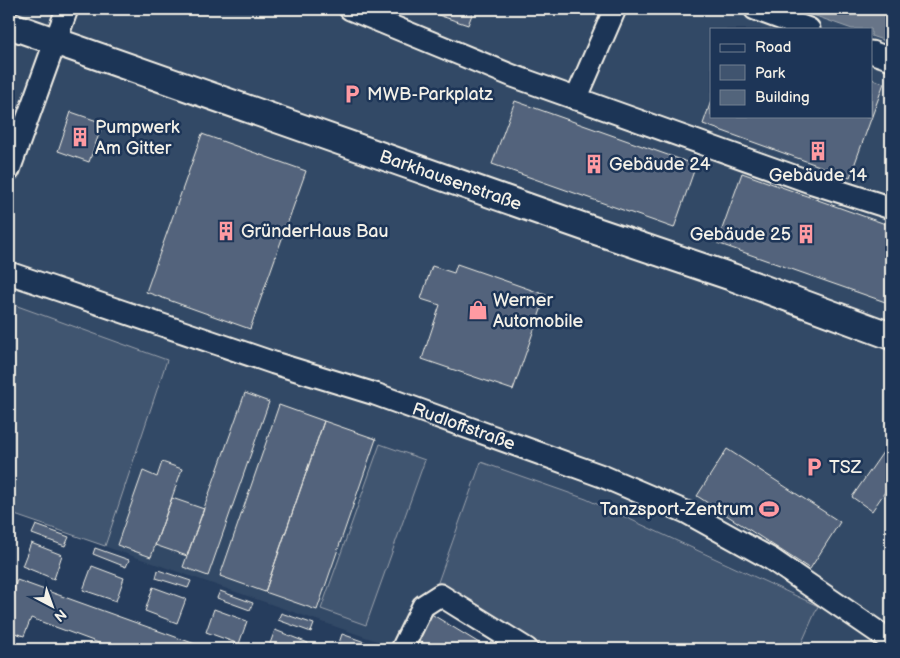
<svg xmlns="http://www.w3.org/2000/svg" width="900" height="658" font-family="'Balsamiq Sans',sans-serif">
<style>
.built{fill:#334966}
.green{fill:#40546f;stroke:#9aa2ac}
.water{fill:#677588;stroke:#9fa7ae}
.building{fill:#52647b;stroke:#f4f1e8}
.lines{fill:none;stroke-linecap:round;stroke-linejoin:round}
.minor-casing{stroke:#f4f1e8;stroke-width:25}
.major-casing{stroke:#f4f1e8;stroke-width:30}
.minor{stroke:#1d3557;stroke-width:21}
.major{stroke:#1d3557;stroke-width:26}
.labels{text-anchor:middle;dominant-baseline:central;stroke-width:5;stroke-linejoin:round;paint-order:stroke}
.poi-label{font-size:18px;fill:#f4f1e8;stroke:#1d3557;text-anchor:start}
.street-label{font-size:18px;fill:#f4f1e8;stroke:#1d3557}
</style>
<rect width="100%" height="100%" fill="#263d5d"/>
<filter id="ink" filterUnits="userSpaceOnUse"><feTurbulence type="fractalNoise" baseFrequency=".02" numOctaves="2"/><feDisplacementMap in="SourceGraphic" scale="10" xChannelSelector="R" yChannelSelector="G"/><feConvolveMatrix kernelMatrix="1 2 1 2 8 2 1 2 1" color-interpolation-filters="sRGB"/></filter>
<g filter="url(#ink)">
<path class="built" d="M9 9H796L852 29H711V116H871V36L891 43V649H799L818 605 586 499 481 462 437 585 400 649 9 513Z"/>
<path class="green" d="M9 303 167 360 105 546 9 513Z
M380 444 425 460 366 625 321 609Z
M481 462 586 499 818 606 799 649H546L437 585Z"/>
<path class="water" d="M796 9H891V43L871 36V29H852Z"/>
<path class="building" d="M420 9H474L468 25Z
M871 79 884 83 850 177 703 124 711 101V116H871Z
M515 101 696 165 674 228 492 164Z
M71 112 103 123 89 162 58 151Z
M202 134 306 171 250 329 146 292Z
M742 173 891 226V304L717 243Z
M457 264 546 295 513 390 422 359 440 305 421 299 432 266 454 273Z
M245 393 269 402 208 576 183 567Z
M279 405 324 421 265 592 220 576Z
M324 421 376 439 317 610 265 592Z
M888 445 891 447V483L872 511 852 497Z
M727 449 840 522 810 569 697 496Z
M162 462 182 469 151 557 117 545 143 471 157 477Z
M172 498 204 509 187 556 155 545Z
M36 525 69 537 65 546 32 534Z
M31 543 62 555 54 579 22 566Z
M95 548 129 560 126 567 93 554Z
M92 566 124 578 116 601 83 590Z
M158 570 191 581 188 588 156 578Z
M17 580 209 649H115L31 618 24 636 9 631V596L11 597Z
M153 587 186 599 177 623 145 611Z
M220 591 253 603 250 610 217 598Z
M214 609 247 621 239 644 206 632Z
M428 612 489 649H433L413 637Z
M281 613 314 624 311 632 278 620Z
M275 630 308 643 306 649H268Z
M342 634 376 646 375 649H358L339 643Z"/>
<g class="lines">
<defs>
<g id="minor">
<path d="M350 9 513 76 813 183 891 208"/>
<path d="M755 9 809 29"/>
<path d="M871 52 891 59"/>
<path d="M576 99 615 9"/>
<path d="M9 170 67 9"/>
<path id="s1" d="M9 273 274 363 375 394 602 476 686 512 771 559 891 641"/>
<path d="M402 649 423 606 440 595 527 649"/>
</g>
<g id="major">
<path id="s2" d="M9 25 596 231 732 277 891 336"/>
</g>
</defs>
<use href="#minor" class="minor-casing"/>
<use href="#major" class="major-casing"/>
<use href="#minor" class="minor"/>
<use href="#major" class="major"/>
</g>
</g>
<defs>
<symbol id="parking-bare" viewBox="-9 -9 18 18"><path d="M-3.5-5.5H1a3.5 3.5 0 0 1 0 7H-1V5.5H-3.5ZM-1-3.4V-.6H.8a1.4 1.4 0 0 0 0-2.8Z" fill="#ff9aa2" stroke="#1d3557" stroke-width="2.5" paint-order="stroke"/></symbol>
<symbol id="building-bare" viewBox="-9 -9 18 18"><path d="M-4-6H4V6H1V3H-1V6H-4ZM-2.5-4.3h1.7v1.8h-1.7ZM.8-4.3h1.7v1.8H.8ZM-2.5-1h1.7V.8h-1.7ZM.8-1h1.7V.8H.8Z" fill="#ff9aa2" stroke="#1d3557" stroke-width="2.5" paint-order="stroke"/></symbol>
<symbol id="shop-bare" viewBox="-9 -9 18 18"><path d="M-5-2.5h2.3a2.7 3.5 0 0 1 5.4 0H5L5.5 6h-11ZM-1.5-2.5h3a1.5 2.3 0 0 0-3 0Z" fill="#ff9aa2" stroke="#1d3557" stroke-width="2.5" paint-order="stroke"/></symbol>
<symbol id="stadium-bare" viewBox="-9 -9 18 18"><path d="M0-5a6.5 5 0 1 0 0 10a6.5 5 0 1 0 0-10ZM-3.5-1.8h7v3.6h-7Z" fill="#ff9aa2" stroke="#1d3557" stroke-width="2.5" paint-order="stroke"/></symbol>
</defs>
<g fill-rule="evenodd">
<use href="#parking-bare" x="338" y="80" width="28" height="28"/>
<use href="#building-bare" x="66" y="123" width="28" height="28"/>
<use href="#building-bare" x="804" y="137" width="28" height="28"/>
<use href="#building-bare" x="580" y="150" width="28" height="28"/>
<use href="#building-bare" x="212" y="217" width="28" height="28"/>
<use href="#building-bare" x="792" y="220" width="28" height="28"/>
<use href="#shop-bare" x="464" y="296" width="28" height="28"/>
<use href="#parking-bare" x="800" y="453" width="28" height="28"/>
<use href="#stadium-bare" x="755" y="495" width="28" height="28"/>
</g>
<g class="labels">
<g class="poi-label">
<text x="367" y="94">MWB-Parkplatz</text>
<text x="95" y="127">Pumpwerk<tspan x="95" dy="21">Am Gitter</tspan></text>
<text x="609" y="164">Gebäude 24</text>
<text x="818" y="175" text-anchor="middle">Gebäude 14</text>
<text x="241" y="231">GründerHaus Bau</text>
<text x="791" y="234" text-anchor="end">Gebäude 25</text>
<text x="493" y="300">Werner<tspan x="493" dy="21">Automobile</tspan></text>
<text x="829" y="467">TSZ</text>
<text x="754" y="509" text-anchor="end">Tanzsport-Zentrum</text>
</g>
<g class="street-label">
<text stroke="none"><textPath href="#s2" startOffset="468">Barkhausenstraße</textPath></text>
<text stroke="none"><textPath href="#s1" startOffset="480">Rudloffstraße</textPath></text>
</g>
</g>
<rect width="900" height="658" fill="none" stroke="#1d3557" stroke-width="30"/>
<rect x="15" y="15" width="870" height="628" fill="none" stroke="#f4f1e8" stroke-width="2" filter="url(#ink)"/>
<rect x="710" y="28" width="162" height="90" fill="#1d3557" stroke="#738091"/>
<rect x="720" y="44" width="25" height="8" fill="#1d3557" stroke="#738091"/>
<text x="755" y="52" font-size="15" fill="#f4f1e8">Road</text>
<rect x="720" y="65" width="25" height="15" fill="#40546f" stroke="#738091"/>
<text x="755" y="78" font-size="15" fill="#f4f1e8">Park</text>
<rect x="720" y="90" width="25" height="15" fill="#52647b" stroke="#738091"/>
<text x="755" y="102" font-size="15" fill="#f4f1e8">Building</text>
<g transform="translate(52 606) rotate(139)" stroke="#1d3557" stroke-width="4" paint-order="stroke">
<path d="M0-4L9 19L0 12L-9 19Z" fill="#f4f1e8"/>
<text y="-8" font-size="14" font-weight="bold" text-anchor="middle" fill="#f4f1e8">N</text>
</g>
</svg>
